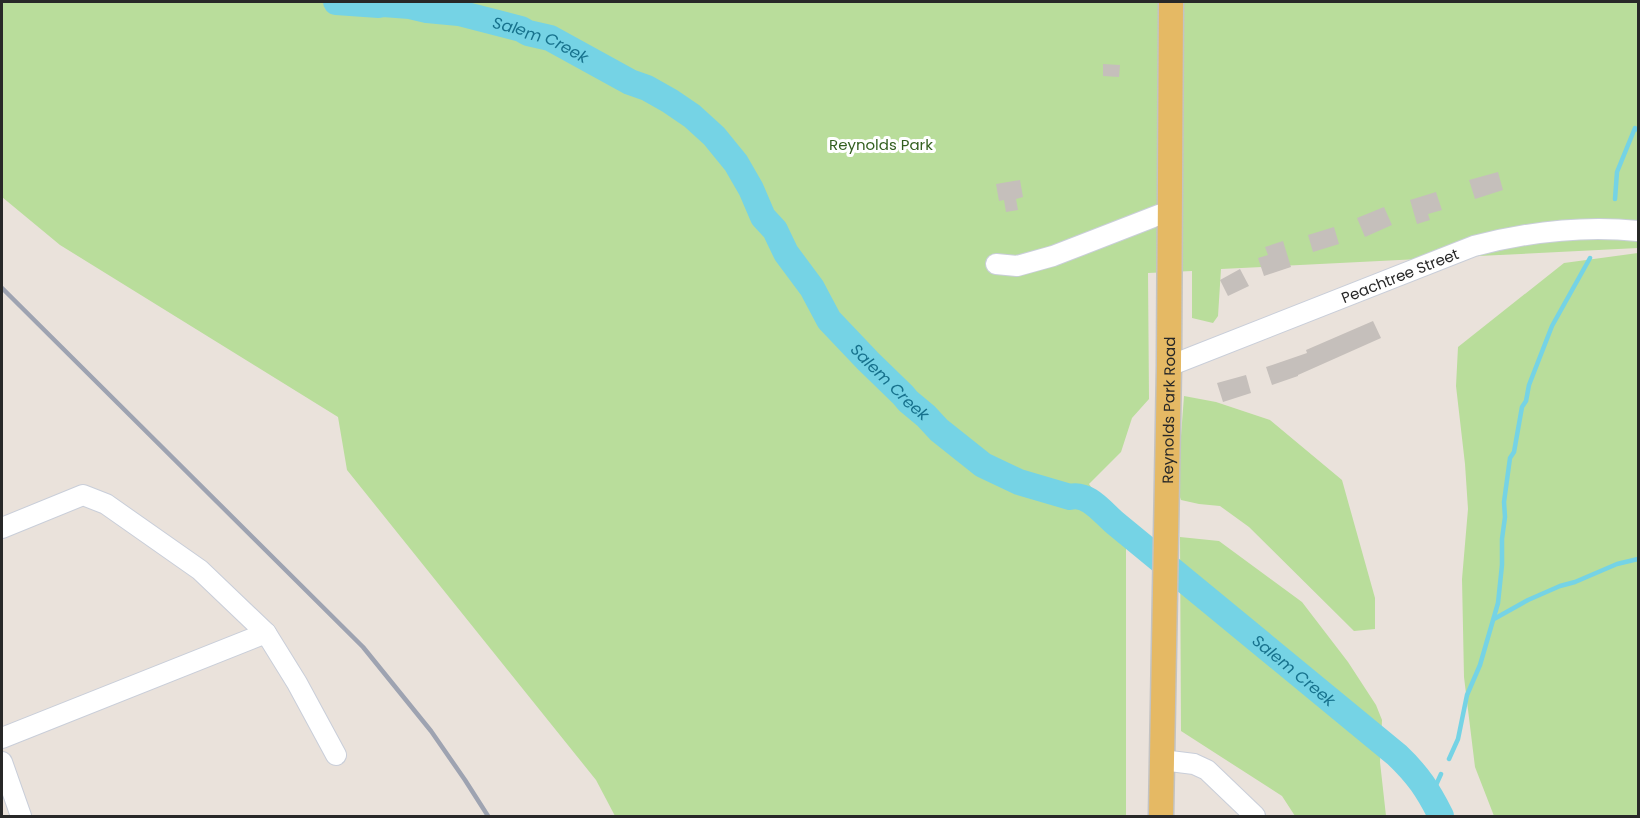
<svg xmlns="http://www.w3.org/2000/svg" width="1640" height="818" font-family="Poppins,sans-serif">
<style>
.green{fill:#b9dd9b}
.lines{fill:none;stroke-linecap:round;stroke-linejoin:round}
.stream{stroke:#75d3e5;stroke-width:4.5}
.river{stroke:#75d3e5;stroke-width:26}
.building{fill:#c5bfbb}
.minor-casing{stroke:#c9ced9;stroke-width:22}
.major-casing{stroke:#c3c3c3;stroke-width:27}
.minor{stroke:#fff;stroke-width:20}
.major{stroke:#e5b964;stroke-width:24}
.rail{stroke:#9ea3b1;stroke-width:4.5}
.labels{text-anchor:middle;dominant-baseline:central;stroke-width:6;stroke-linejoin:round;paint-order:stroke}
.park-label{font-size:15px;fill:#335f1f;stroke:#fff}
.street-label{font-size:15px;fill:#282828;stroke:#fff}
.water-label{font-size:16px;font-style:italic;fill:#17728d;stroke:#fff}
</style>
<rect width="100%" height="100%" fill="#eae2db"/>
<path class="green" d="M2 2H1638V248L1221 269 1218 316 1213 323 1192 318V271L1148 273 1149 399 1132 418 1121 452 1089 484 1126 538V816H615L596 780 347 470 338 417 60 245 2 197Z
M1638 253V816H1494L1475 767 1464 677 1462 579 1468 509 1465 464 1456 386 1458 347 1564 263Z
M1184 396 1216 402 1270 420 1342 480 1375 598V629L1354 631 1249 527 1220 506 1199 504 1181 500 1177 489Z
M1180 537 1219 541 1302 602 1348 662 1376 705 1382 720 1380 762 1386 816H1295L1282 796 1181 731Z"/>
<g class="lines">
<path class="stream" d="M1615 199 1617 172 1635 128 1638 130
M1494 619 1528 600 1560 586 1575 582 1617 564 1638 559
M1449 759 1458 739 1467 695 1480 665 1498 603 1502 565V539L1505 517 1504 502 1510 458 1514 452 1522 407 1526 401 1529 385 1552 326 1590 258
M1431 796 1441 774"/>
<path class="river" id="s1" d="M336 2 379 5 383 4 410 6 427 10 459 13 521 29 528 33 550 38 630 82 647 88 670 101 692 116 714 136 736 163 751 189 763 217 775 230 786 253 812 288 829 320 868 361 903 395 908 401 926 416 939 430 983 465 1019 482 1070 497C1088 492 1103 513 1115 523L1397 755C1418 775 1428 790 1441 816"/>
</g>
<path class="building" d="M1103 64 1120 65 1119 77 1103 76Z
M1498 172 1503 190 1475 199 1469 180Z
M1020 180 1023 197 1016 199 1018 210 1006 212 1004 200 999 201 996 184Z
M1436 192 1442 210 1428 214 1430 220 1417 224 1410 200Z
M1384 207 1392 225 1365 237 1357 218Z
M1334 227 1339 244 1313 252 1308 235Z
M1283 241 1291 267 1264 276 1258 258 1268 255 1265 247Z
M1240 269 1249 286 1228 296 1220 280Z
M1373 321 1381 338 1298 375V376L1272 385 1266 367 1307 353 1306 350Z
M1246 375 1251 393 1223 402 1217 383Z"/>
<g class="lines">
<defs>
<g id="minor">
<path d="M996 264 1017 266 1053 256 1169 211"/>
<path id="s2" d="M1169 366 1474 246C1528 232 1583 225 1638 231"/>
<path d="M2 528 83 495 106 504 200 570 266 633 297 683 336 755"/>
<path d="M2 738 266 633"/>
<path d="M1162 760 1194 764 1207 770 1255 816"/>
<path d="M2 762 21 816"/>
</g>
<g id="major">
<path id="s3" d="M1161 816 1169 366 1171 2"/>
</g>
</defs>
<use href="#minor" class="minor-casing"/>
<use href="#major" class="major-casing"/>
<use href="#minor" class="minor"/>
<use href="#major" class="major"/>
<path class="rail" d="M2 288 363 647 431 731 465 780 488 816"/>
</g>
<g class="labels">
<g class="park-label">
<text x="881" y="144">Reynolds Park</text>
</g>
<g class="street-label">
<text stroke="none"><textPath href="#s2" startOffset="248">Peachtree Street</textPath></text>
<text stroke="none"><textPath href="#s3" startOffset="406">Reynolds Park Road</textPath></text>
</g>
<g class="water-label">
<text stroke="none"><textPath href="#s1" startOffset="210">Salem Creek</textPath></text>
<text stroke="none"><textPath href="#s1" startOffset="716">Salem Creek</textPath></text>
<text stroke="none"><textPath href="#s1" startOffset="1220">Salem Creek</textPath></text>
</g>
</g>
<rect width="1640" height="818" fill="none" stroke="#282828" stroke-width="6"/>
</svg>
